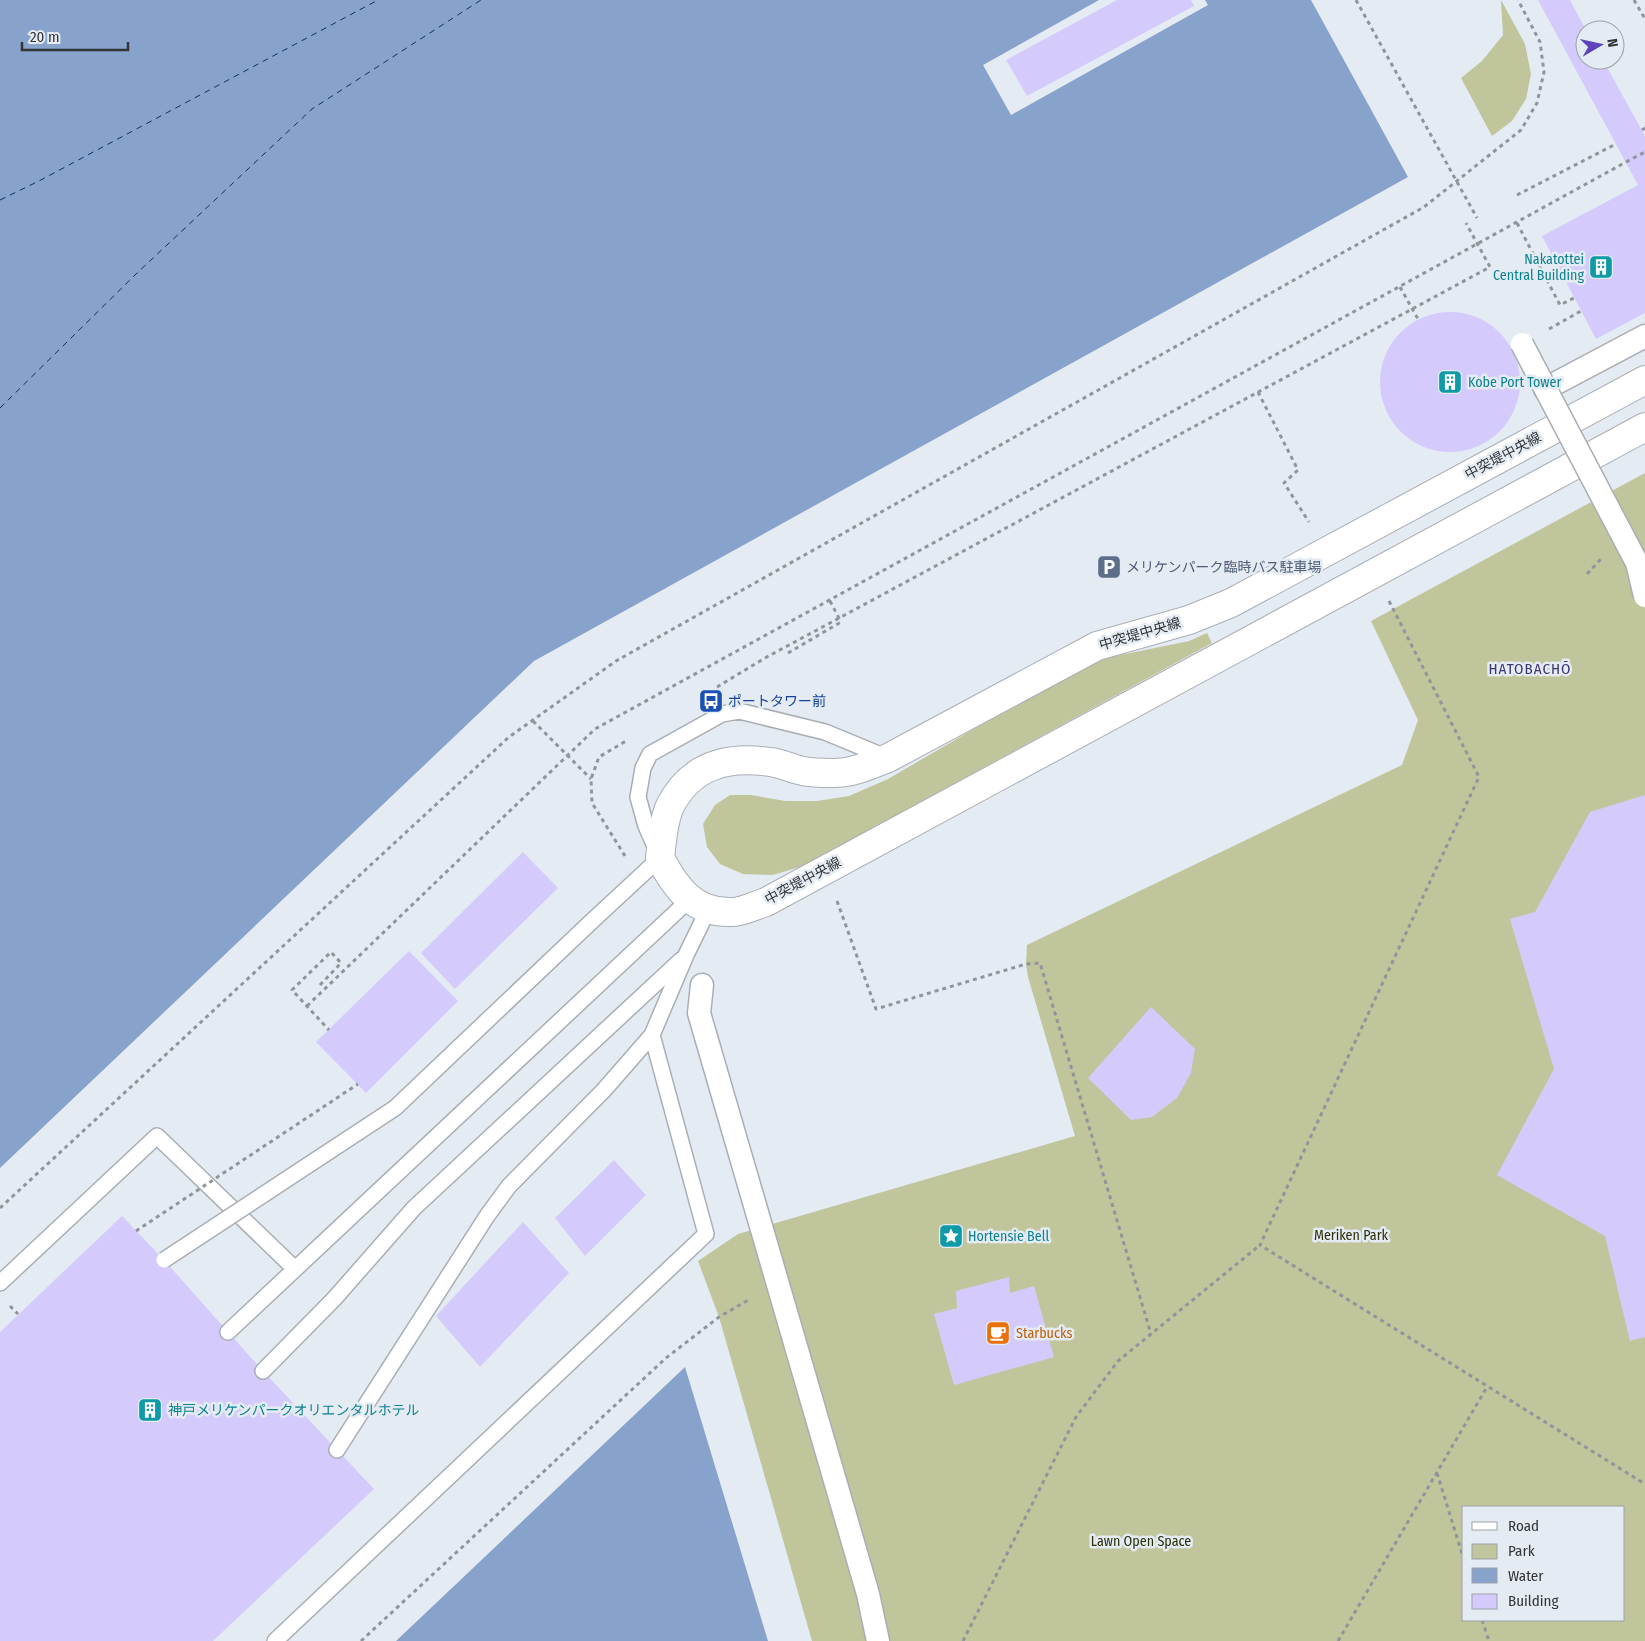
<svg xmlns="http://www.w3.org/2000/svg" width="1645" height="1641" font-family="'Fira Sans Condensed','Noto Sans JP',sans-serif">
<style>
.green{fill:#c0c59b;fill-rule:evenodd}
.water{fill:#87a2cb}
.pier{fill:#e5ebf3}
.lines{fill:none;stroke-linecap:round;stroke-linejoin:round}
.ferry{stroke:#0e3163;stroke-width:1;stroke-dasharray:6 5;stroke-linecap:butt}
.building{fill:#d4cbfc}
.service-casing{stroke:#a9aeb5;stroke-width:18}
.pedestrian-casing{stroke:#a9aeb5;stroke-width:25}
.minor-casing{stroke:#a9aeb5;stroke-width:30}
.tertiary-casing{stroke:#a9aeb5;stroke-width:30}
.path{stroke:#91959b;stroke-width:3;stroke-dasharray:4 4;stroke-linecap:butt}
.service{stroke:#fff;stroke-width:15}
.pedestrian{stroke:#fff;stroke-width:22}
.minor{stroke:#fff;stroke-width:28}
.tertiary{stroke:#fff;stroke-width:28}
.service-bridge-casing{stroke:#a9aeb5;stroke-width:18;stroke-linecap:butt}
.pedestrian-bridge-casing{stroke:#a9aeb5;stroke-width:25;stroke-linecap:butt}
.path-bridge{stroke:#91959b;stroke-width:3;stroke-dasharray:4 4;stroke-linecap:butt}
.service-bridge{stroke:#fff;stroke-width:15}
.pedestrian-bridge{stroke:#fff;stroke-width:22}
.labels{text-anchor:middle;dominant-baseline:central;stroke-width:5;stroke-linejoin:round;paint-order:stroke}
.culture-label{font-size:14px;fill:#0d838f;stroke:#e5ebf3;text-anchor:start}
.street-label{font-size:14px;fill:#323437;stroke:#e5ebf3}
.service-label{font-size:14px;fill:#4e5e75;stroke:#e5ebf3;text-anchor:start}
.transit-label{font-size:14px;fill:#164399;stroke:#e5ebf3;text-anchor:start}
.park-label{font-size:14px;fill:#2c2f07;stroke:#e5ebf3}
.food-label{font-size:14px;fill:#c56008;stroke:#e5ebf3;text-anchor:start}
.neighbourhood-label{font-size:15px;letter-spacing:1px;fill:#403572;stroke:#e5ebf3}
</style>
<rect width="100%" height="100%" fill="#e5ebf3"/>
<path class="green" d="M1501 0 1525 44 1531 74 1526 99 1512 121 1492 136 1461 78 1482 61 1503 35Z
M1645 473V1641H812L719 1317 698 1261 738 1234 1075 1136 1028 977 1026 964 1027 945 1402 765 1418 720 1371 621ZM1464 1507H1624V1620H1464Z
M1207 633 1212 643 803 866 773 875 743 874 720 864 707 847 703 824 715 805 730 795H751L785 801H817L849 796 888 779 1070 673 1106 658 1189 641Z"/>
<path class="water" d="M0 0H1311L1408 177 534 661 0 1168Z
M685 1367 768 1641H396Z"/>
<path class="pier" d="M1099 0H1205L1208 5 1011 115 983 65Z"/>
<g class="lines">
<path class="ferry" d="M0 200 39 181 378 0
M0 408 136 274 312 109 481 0"/>
</g>
<path class="building" d="M1117 0H1191L1194 6 1027 96 1006 60Z
M1538 0H1570L1586 30 1585 60H1603L1645 136V313L1596 339 1542 236 1638 185Z
M1380 382a70 70 0 1 1 140 0a70 70 0 1 1-140 0Z
M1645 795V1337L1630 1341 1605 1236 1497 1175 1554 1069 1510 919 1535 912 1590 812Z
M523 852 558 888 455 989 421 953Z
M409 951 458 1001 366 1093 316 1042Z
M1151 1007 1195 1049 1191 1073 1177 1098 1152 1117 1131 1120 1088 1078Z
M614 1160 646 1195 585 1256 555 1218Z
M122 1216 164 1260 263 1371 374 1489 213 1641H0V1332Z
M523 1222 569 1273 480 1367 436 1316Z
M1009 1277 1010 1293 1034 1286 1054 1357 954 1385 934 1314 957 1308 956 1291Z"/>
<g class="lines">
<defs>
<path id="service" d="M592 921 660 858 646 826 638 797 643 768 650 754 722 714 739 711 825 732 888 758
M0 1283 157 1136 295 1269
M228 1332 690 899
M263 1371 334 1299 414 1208 681 960
M337 1450 487 1216 509 1186 604 1090 652 1035 686 955 708 910
M275 1641 706 1234 652 1035"/>
<path id="pedestrian" d="M1545 389 1645 336
M702 985 699 1013 868 1594 878 1641"/>
<path id="minor" d="M660 858C676 889 695 914 733 912 743 912 756 905 766 902L1645 427"/>
<path id="tertiary" d="M660 858C662 841 663 822 670 806 691 765 727 756 770 762 781 763 792 769 803 771 812 773 824 773 833 773 853 773 870 765 888 758L1097 646 1189 620 1231 603 1645 380"/>
</defs>
<use href="#service" class="service-casing"/>
<use href="#pedestrian" class="pedestrian-casing"/>
<use href="#minor" class="minor-casing"/>
<use href="#tertiary" class="tertiary-casing"/>
<path class="path" d="M1356 0 1477 218
M1634 0 1645 19
M1642 130 1645 128
M1626 162 1645 152
M1517 195 1616 144
M1517 223 1560 305 1574 298
M1549 329 1581 311
M1258 392 1298 470 1284 483 1309 522
M1587 574 1601 559
M1389 601 1479 777 1260 1245 1645 1484
M788 653 841 622
M717 687 765 658 1490 267 1466 223
M533 721 591 779
M625 856 592 803 591 779 599 757 626 741
M837 901 876 1009 1026 964 1040 963 1151 1334
M320 985 341 963 331 952 292 990 329 1030
M0 1208 509 737 616 661 1424 207 1521 130 1537 103 1544 72 1540 42 1518 0
M10 1306 18 1314
M1437 1473 1464 1560
M1482 1620 1489 1641
M361 1641 666 1358 719 1317 750 1299
M963 1641 1076 1417 1118 1361 1260 1245
M1338 1641 1487 1387"/>
<use href="#service" class="service"/>
<use href="#pedestrian" class="pedestrian"/>
<use href="#minor" class="minor"/>
<use href="#tertiary" class="tertiary"/>
<defs>
<path id="service-bridge" d="M164 1260 395 1108 592 921"/>
<path id="pedestrian-bridge" d="M1522 344 1637 563 1645 596"/>
</defs>
<use href="#service-bridge" class="service-bridge-casing"/>
<use href="#pedestrian-bridge" class="pedestrian-bridge-casing"/>
<path class="path-bridge" d="M1400 287 1418 319
M830 601 841 622
M307 1006 595 729 1626 162
M136 1231 358 1084"/>
<use href="#service-bridge" class="service-bridge"/>
<use href="#pedestrian-bridge" class="pedestrian-bridge"/>
</g>
<defs>
<symbol id="building-square" viewBox="-11 -11 22 22"><rect x="-9" y="-9" width="18" height="18" rx="4" fill="#0f9aa8" stroke="#e5ebf3"/><path d="M-4-6H4V6H1V3H-1V6H-4ZM-2.5-4.3h1.7v1.8h-1.7ZM.8-4.3h1.7v1.8H.8ZM-2.5-1h1.7V.8h-1.7ZM.8-1h1.7V.8H.8Z" fill="#fff"/></symbol>
<symbol id="parking-square" viewBox="-11 -11 22 22"><rect x="-9" y="-9" width="18" height="18" rx="4" fill="#5c6f8a" stroke="#e5ebf3"/><path d="M-3.5-5.5H1a3.5 3.5 0 0 1 0 7H-1V5.5H-3.5ZM-1-3.4V-.6H.8a1.4 1.4 0 0 0 0-2.8Z" fill="#fff"/></symbol>
<symbol id="bus-square" viewBox="-11 -11 22 22"><rect x="-9" y="-9" width="18" height="18" rx="4" fill="#1a4fb4" stroke="#e5ebf3"/><path d="M-5-6H5V4H4V6H2V4H-2V6H-4V4H-5ZM-3.5-4V0h7V-4ZM-3.5 1.2v1.5H-2V1.2ZM2 1.2v1.5H3.5V1.2Z" fill="#fff"/></symbol>
<symbol id="sight-square" viewBox="-11 -11 22 22"><rect x="-9" y="-9" width="18" height="18" rx="4" fill="#0f9aa8" stroke="#e5ebf3"/><path d="M0-6L1.8-2.2L6-1.7L2.9 1.2L3.7 5.4L0 3.3L-3.7 5.4L-2.9 1.2L-6-1.7L-1.8-2.2Z" fill="#fff"/></symbol>
<symbol id="cafe-square" viewBox="-11 -11 22 22"><rect x="-9" y="-9" width="18" height="18" rx="4" fill="#e8710a" stroke="#e5ebf3"/><path d="M-5.5-4.5H6V0H3Q3 3.5 0 3.5H-2.5Q-5.5 3.5-5.5 0ZM3-3.2v2h1.7v-2ZM-6 4.5H4V6H-6Z" fill="#fff"/></symbol>
</defs>
<g fill-rule="evenodd">
<use href="#building-square" x="1587" y="253" width="28" height="28"/>
<use href="#building-square" x="1436" y="368" width="28" height="28"/>
<use href="#parking-square" x="1095" y="553" width="28" height="28"/>
<use href="#bus-square" x="697" y="687" width="28" height="28"/>
<use href="#sight-square" x="937" y="1222" width="28" height="28"/>
<use href="#cafe-square" x="984" y="1319" width="28" height="28"/>
<use href="#building-square" x="136" y="1396" width="28" height="28"/>
</g>
<g class="labels">
<g class="culture-label">
<text x="1584" y="259" text-anchor="end">Nakatottei<tspan x="1584" dy="16">Central Building</tspan></text>
<text x="1468" y="382">Kobe Port Tower</text>
<text x="968" y="1236">Hortensie Bell</text>
<text x="168" y="1410">神戸メリケンパークオリエンタルホテル</text>
</g>
<g class="street-label">
<text transform="translate(1503 456) rotate(-28)">中突堤中央線</text>
<text transform="translate(1140 634) rotate(-16)">中突堤中央線</text>
<text transform="translate(803 881) rotate(-28)">中突堤中央線</text>
</g>
<g class="service-label">
<text x="1126" y="567">メリケンパーク臨時バス駐車場</text>
</g>
<g class="transit-label">
<text x="728" y="701">ポートタワー前</text>
</g>
<g class="park-label">
<text x="1351" y="1235">Meriken Park</text>
<text x="1141" y="1541">Lawn Open Space</text>
</g>
<g class="food-label">
<text x="1016" y="1333">Starbucks</text>
</g>
<g class="neighbourhood-label">
<text x="1530" y="669">HATOBACHŌ</text>
</g>
</g>
<rect x="1462" y="1506" width="162" height="115" fill="#e5ebf3" stroke="#9da2a8"/>
<rect x="1472" y="1522" width="25" height="8" fill="#ffffff" stroke="#9da2a8"/>
<text x="1508" y="1531" font-size="15" fill="#323437">Road</text>
<rect x="1472" y="1544" width="25" height="15" fill="#c0c59b" stroke="#9da2a8"/>
<text x="1508" y="1556" font-size="15" fill="#323437">Park</text>
<rect x="1472" y="1568" width="25" height="15" fill="#87a2cb" stroke="#9da2a8"/>
<text x="1508" y="1581" font-size="15" fill="#323437">Water</text>
<rect x="1472" y="1594" width="25" height="15" fill="#d4cbfc" stroke="#9da2a8"/>
<text x="1508" y="1606" font-size="15" fill="#323437">Building</text>
<g transform="translate(1600 45) rotate(81)"><circle r="24" fill="#e5ebf3" stroke="#9da2a8"/>
<path d="M0-4L9 19L0 12L-9 19Z" fill="#5f43bb"/>
<text y="-8" font-size="14" font-weight="bold" text-anchor="middle" fill="#323437">N</text>
</g>
<path d="M22 42v8h106v-8" fill="none" stroke="#323437" stroke-width="2.5"/>
<text x="30" y="42" font-size="15" fill="#323437" stroke="#e5ebf3" stroke-width="4" paint-order="stroke">20 m</text>
</svg>
